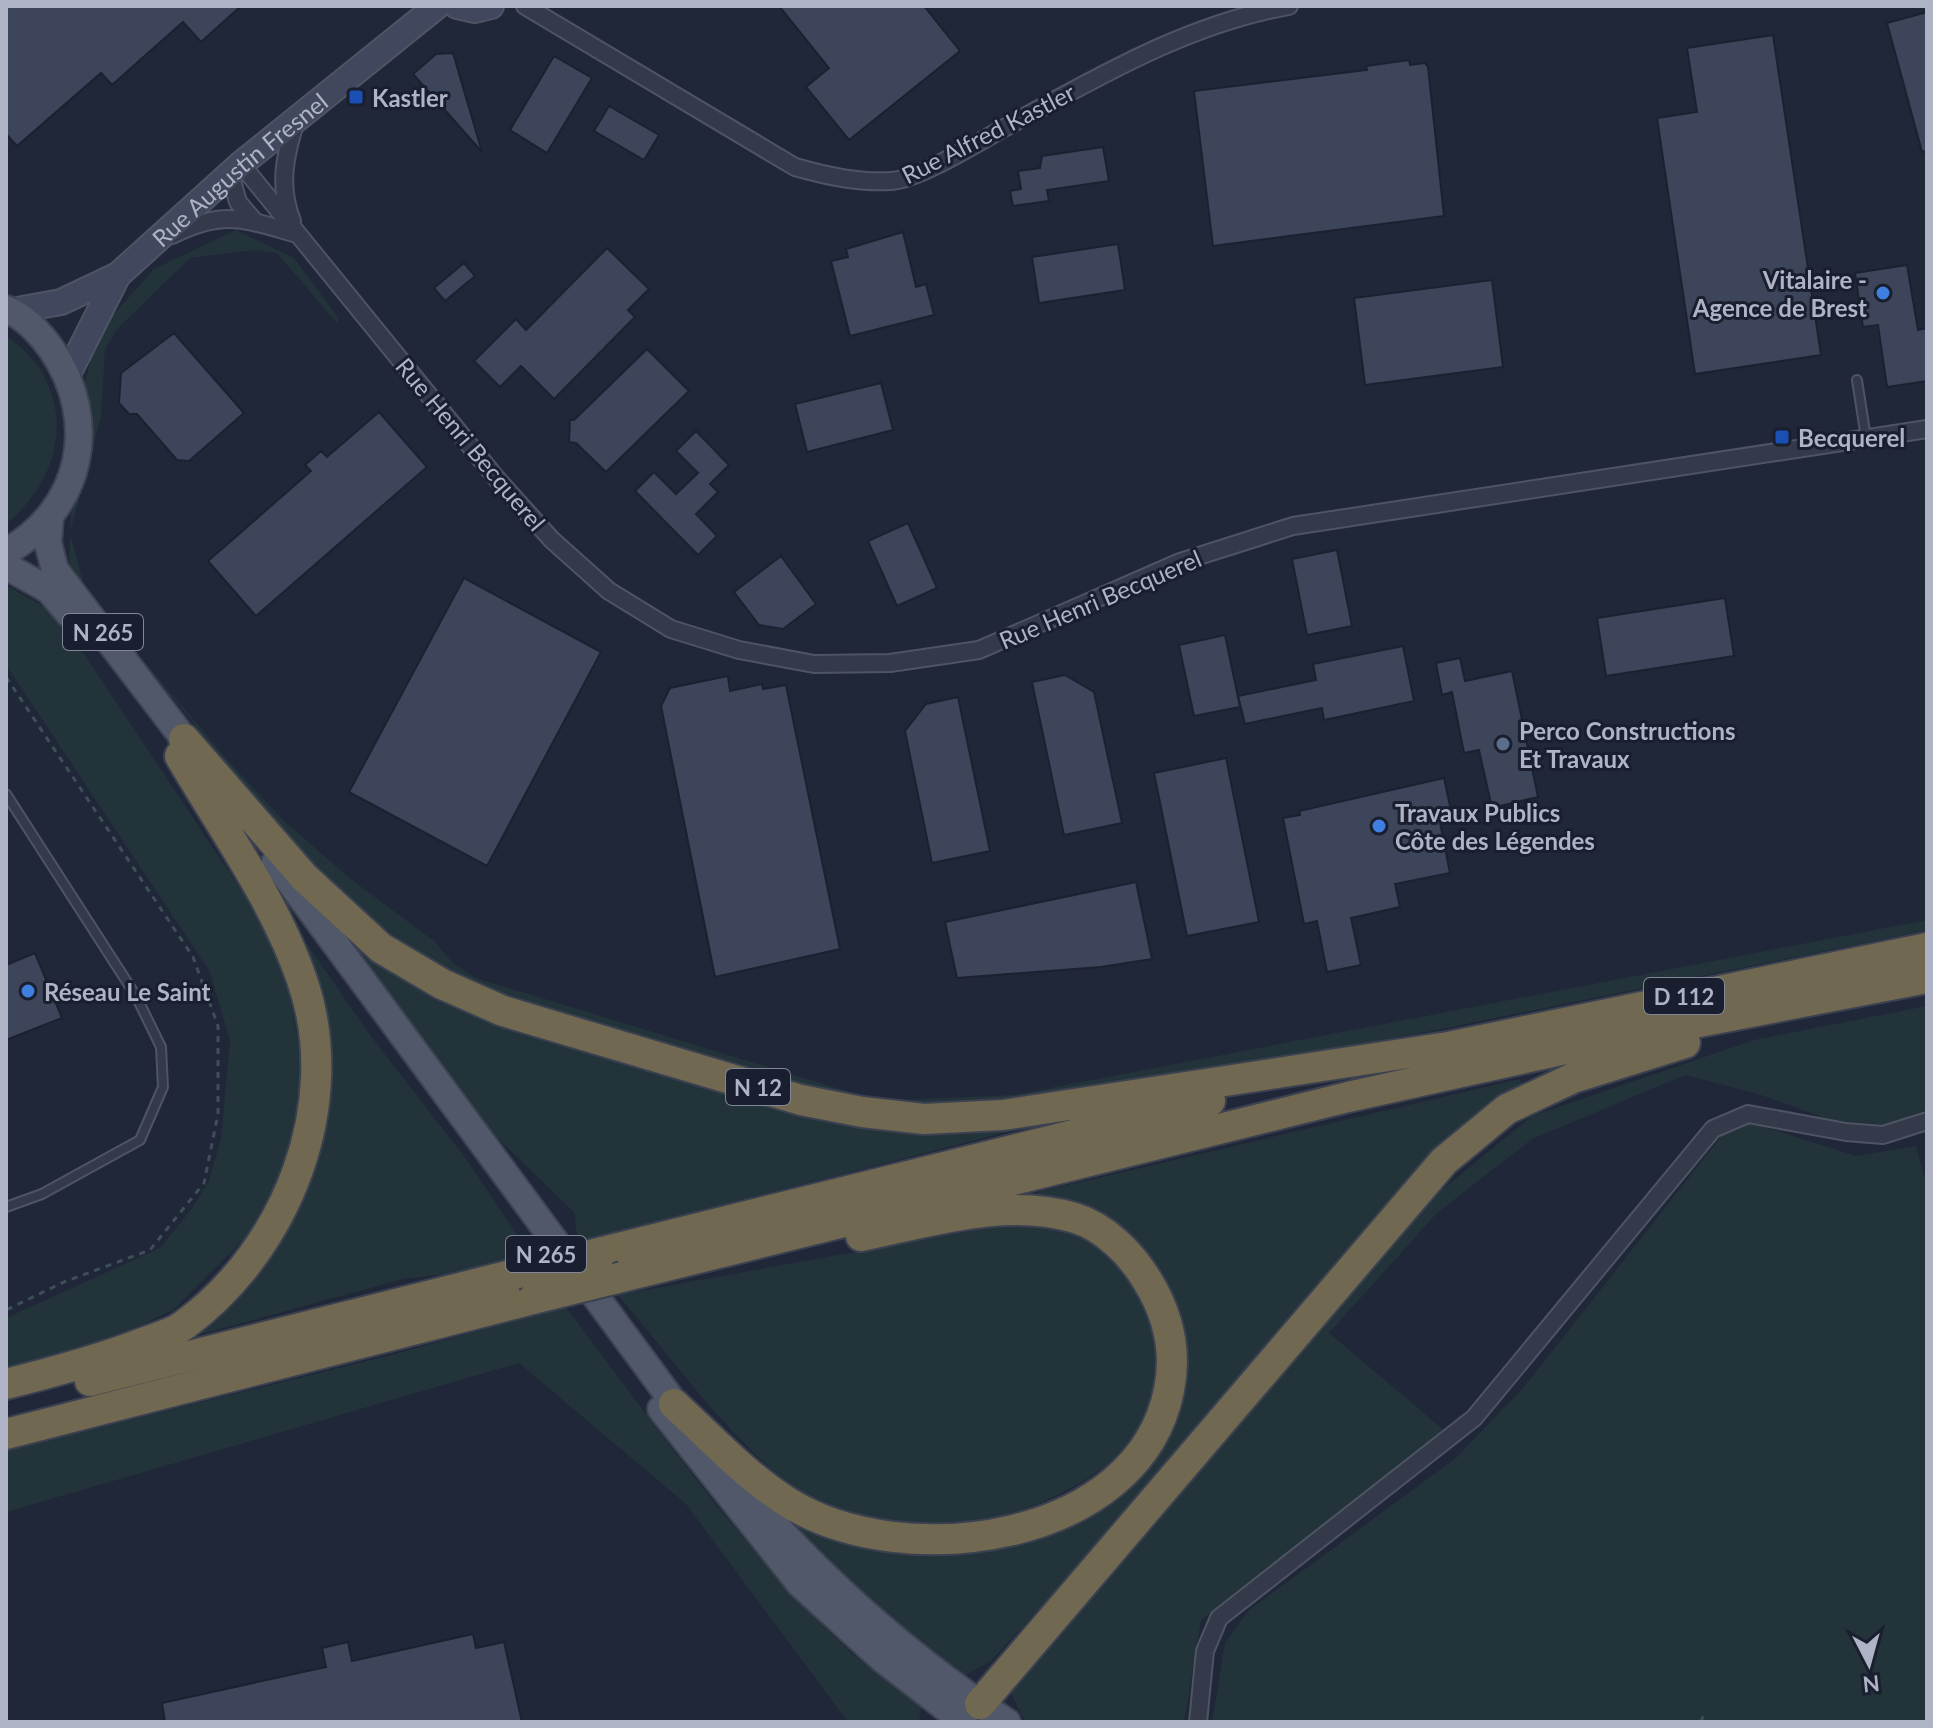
<svg xmlns="http://www.w3.org/2000/svg" width="1933" height="1728" font-family="Lato,sans-serif">
<style>
.green{fill:#22343a}
.building{fill:#3c4559;stroke:#1b2130;stroke-width:2}
.lines{fill:none;stroke-linecap:round;stroke-linejoin:round}
.lane-casing{stroke:#4e5464;stroke-width:12}
.street-casing{stroke:#4e5464;stroke-width:20}
.secondary-casing{stroke:#4e5464;stroke-width:28}
.primary-casing{stroke:#3d4353;stroke-width:30}
.highway-casing{stroke:#3b4151;stroke-width:34}
.path{stroke:#3d5055;stroke-width:3;stroke-dasharray:6 6;stroke-linecap:butt}
.lane{stroke:#343a4a;stroke-width:8}
.street{stroke:#343a4a;stroke-width:16}
.secondary{stroke:#41485d;stroke-width:24}
.primary{stroke:#51586a;stroke-width:26}
.highway{stroke:#706850;stroke-width:30}
.highway-bridge-casing{stroke:#3b4151;stroke-width:34;stroke-linecap:butt}
.highway-bridge{stroke:#706850;stroke-width:30}
.transit-dot{fill:#1a4fb4;stroke:#191f2e;stroke-width:3}
.shop-dot{fill:#3f7fe0;stroke:#191f2e;stroke-width:3}
.service-dot{fill:#5c6f8a;stroke:#191f2e;stroke-width:3}
.labels{text-anchor:middle;dominant-baseline:central;stroke-width:6;stroke-linejoin:round;paint-order:stroke}
.shield{fill:#191f2e;stroke:#818798;stroke-width:2}
.shield-label{font-size:22px;font-weight:bold;fill:#aeb4c6}
.poi-label{font-size:24px;font-weight:bold;fill:#aeb4c6;stroke:#191f2e;text-anchor:start}
.street-label{font-size:24px;fill:#aeb4c6;stroke:#191f2e}
</style>
<rect width="100%" height="100%" fill="#202739"/>
<path class="green" d="M236 230 294 258 339 319 337 323 277 253 255 250 190 258 118 328 105 349 101 416 70 533 86 593 232 765 285 822 352 880 434 941 454 964 476 978 879 1101 1013 1095 1927 920V930L1427 1032 1190 1073 993 1103 864 1106 452 982 330 885 85 594 69 566 71 514 92 436 84 388 97 333 154 269Z
M6 336C78 384 69 474 6 524Z
M6 585 58 615 257 914 288 984 305 1081 285 1166 247 1236 173 1310 102 1343 6 1372V1318L160 1248 190 1211 209 1181 221 1139 230 1041 210 972 6 665Z
M292 873 345 926 678 1074 1016 1119 1019 1129 578 1242 574 1212 457 1099Z
M264 882 370 1035 466 1159 531 1255 455 1273 403 1279 198 1335 194 1328 225 1300 324 1086Z
M1927 1006V1109L1888 1125 1831 1120 1758 1094 1685 1075 1532 1139 1437 1213 1329 1333 1445 1431 1373 1491 1201 1620 1184 1722 1024 1720 1009 1689 1438 1193 1532 1116 1754 1040Z
M1520 1079 1522 1088 1443 1141 1345 1251 1143 1497 990 1662 963 1676 871 1611 763 1499 907 1549 1122 1487 1180 1329C1171 1307 1164 1274 1149 1256 1122 1222 1079 1200 1038 1196V1192Z
M1752 1123 1856 1156 1916 1146 1927 1187V1722H1212L1225 1643 1248 1611 1456 1458 1524 1387 1724 1133Z
M1003 1225C1033 1226 1064 1227 1091 1243 1154 1279 1175 1376 1134 1436 1090 1499 962 1539 888 1527 865 1523 833 1513 812 1503 802 1498 793 1487 784 1480 721 1428 671 1357 618 1295Z
M566 1307C653 1423 739 1545 844 1646 867 1668 896 1686 921 1706L919 1722H848L686 1504 519 1363 6 1512V1451L391 1355Z"/>
<path class="building" d="M6 6H241L201 42 183 22 112 85 101 73 17 146 6 134Z
M779 6H924L960 51 849 140 806 87 829 68Z
M1927 12V151L1922 152 1887 23Z
M1773 35 1821 355 1695 374 1657 118 1697 112 1687 48Z
M453 53 482 152 413 74 436 54Z
M554 56 592 78 547 153 510 130Z
M1409 60 1410 65 1425 63 1428 67 1444 216 1213 246 1194 91 1367 70 1366 66Z
M609 106 659 135 644 160 594 131Z
M1103 147 1109 181 1047 190 1049 201 1013 206 1010 191 1021 189 1018 171 1040 168 1042 156Z
M903 232 916 287 926 284 934 315 850 336 831 261 848 257 846 249Z
M1118 244 1125 290 1039 303 1032 257Z
M607 248 649 289 628 310 635 317 554 399 521 366 500 387 474 361 516 319 526 330Z
M464 263 475 276 445 301 434 288Z
M1907 265 1918 330 1927 328V381L1887 387 1878 325 1863 327 1855 273Z
M1492 280 1503 367 1365 385 1354 298Z
M174 333 244 413 189 461 177 460 137 414H129L119 403 121 373Z
M647 349 689 391 606 472 576 443 569 442 570 420H574Z
M881 383 893 430 807 452 795 404Z
M379 412 427 467 256 616 208 561 311 471 305 465 321 451 327 457Z
M696 431 729 465 710 484 718 492 696 514 717 536 698 555 635 491 654 472 676 494 698 473 676 451Z
M908 523 937 588 897 606 868 541Z
M1337 550 1352 626 1307 635 1292 559Z
M781 556 816 604 783 629 759 625 734 592Z
M464 578 601 652 487 866 349 792Z
M1725 598 1734 656 1606 676 1597 618Z
M1225 635 1240 707 1194 716 1179 645Z
M1403 646 1414 701 1324 720 1322 708 1245 724 1238 696 1316 680 1313 664Z
M1460 658 1465 681 1512 671 1538 797 1492 808 1479 750 1464 753 1452 692 1442 695 1436 663Z
M1065 675 1094 692 1122 823 1064 835 1032 682Z
M728 676 730 691 762 684 763 689 786 685 840 949 715 977 661 706 670 688Z
M958 697 990 851 932 863 905 731 926 704Z
M1226 758 1259 922 1187 936 1154 773Z
M1444 778 1452 815 1439 817 1450 873 1395 884 1400 907 1351 918 1361 965 1327 972 1317 921 1304 924 1283 818 1300 815 1299 811Z
M1136 882 1152 959 1101 967 957 978 945 922Z
M35 953 62 1018 6 1040V965Z
M473 1634 476 1648 504 1642 522 1722H165L162 1703 326 1667 322 1648 348 1642 352 1661Z"/>
<g class="lines">
<defs>
<path id="lane" d="M1857 380 1866 438
M6 794 136 996 161 1047 163 1087 140 1140 42 1194 6 1207"/>
<path id="street" d="M525 6 795 167C827 176 858 183 891 181 920 179 978 142 1006 127 1096 78 1187 24 1289 6
M241 164 497 479 552 540 609 591 671 629 739 650 814 664 890 663 979 650 1180 562 1293 526 1927 429
M230 174 238 202 255 222
M292 221C278 186 285 155 296 120
M172 235C224 209 244 219 297 234
M1198 1722 1205 1651 1219 1618 1474 1418 1713 1129 1748 1114 1846 1132 1883 1135 1927 1121"/>
<g id="secondary">
<path d="M457 6 475 10 491 6"/>
<path id="s1" d="M12 311 61 302 118 275 241 164 437 6"/>
<path d="M68 374 118 275"/>
</g>
<path id="primary" d="M6 309C24 316 41 334 52 350 100 421 83 509 6 552
M50 515 48 543 55 570 197 756
M6 566 49 590 69 614
M275 862 686 1419
M661 1409 800 1584 881 1658 964 1722
M716 1456C797 1558 898 1650 1007 1722"/>
<path id="highway" d="M184 739 304 877 381 948 442 984 503 1011 801 1100 862 1112 924 1119 1003 1115 1441 1048
M1424 1052 1927 948
M602 1252 1210 1101
M622 1277 1348 1097 1616 1038 1927 978
M90 1381 515 1274
M6 1384C54 1372 99 1360 145 1342 158 1337 174 1333 184 1325 287 1250 345 1103 302 980 275 901 222 828 180 756
M674 1404C711 1438 746 1476 789 1503 904 1574 1139 1543 1169 1390 1177 1351 1168 1314 1147 1280 1132 1255 1105 1227 1075 1218 1006 1197 930 1222 861 1236
M6 1434 533 1299
M980 1704 1444 1161 1507 1109 1573 1078 1685 1043"/>
</defs>
<use href="#lane" class="lane-casing"/>
<use href="#street" class="street-casing"/>
<use href="#secondary" class="secondary-casing"/>
<use href="#primary" class="primary-casing"/>
<use href="#highway" class="highway-casing"/>
<path class="path" d="M6 677 193 957 218 1026V1114L204 1183 150 1250 64 1282 6 1310
M1701 1722 1703 1716"/>
<use href="#lane" class="lane"/>
<use href="#street" class="street"/>
<use href="#secondary" class="secondary"/>
<use href="#primary" class="primary"/>
<use href="#highway" class="highway"/>
<defs>
<path id="highway-bridge" d="M515 1274 602 1252
M533 1299 622 1277"/>
</defs>
<use href="#highway-bridge" class="highway-bridge-casing"/>
<use href="#highway-bridge" class="highway-bridge"/>
</g>
<g class="transit-dot">
<rect x="348" y="89" width="16" height="16" rx="4"/>
<rect x="1774" y="429" width="16" height="16" rx="4"/>
</g>
<g class="shop-dot">
<circle cx="1883" cy="293" r="8"/>
<circle cx="1379" cy="826" r="8"/>
<circle cx="28" cy="991" r="8"/>
</g>
<circle class="service-dot" cx="1503" cy="744" r="8"/>
<g class="labels">
<g class="shield">
<rect x="63" y="614" width="80" height="36" rx="6"/>
<rect x="1644" y="978" width="80" height="36" rx="6"/>
<rect x="726" y="1069" width="64" height="36" rx="6"/>
<rect x="506" y="1236" width="80" height="36" rx="6"/>
</g>
<g class="shield-label">
<text x="103" y="632">N 265</text>
<text x="1684" y="996">D 112</text>
<text x="758" y="1087">N 12</text>
<text x="546" y="1254">N 265</text>
</g>
<g class="poi-label">
<text x="372" y="97">Kastler</text>
<text x="1867" y="279" text-anchor="end">Vitalaire -<tspan x="1867" dy="28">Agence de Brest</tspan></text>
<text x="1798" y="437">Becquerel</text>
<text x="1519" y="730">Perco Constructions<tspan x="1519" dy="28">Et Travaux</tspan></text>
<text x="1395" y="812">Travaux Publics<tspan x="1395" dy="28">Côte des Légendes</tspan></text>
<text x="44" y="991">Réseau Le Saint</text>
</g>
<g class="street-label">
<text transform="translate(988 133) rotate(-27)">Rue Alfred Kastler</text>
<text stroke="none"><textPath href="#s1" startOffset="274">Rue Augustin Fresnel</textPath></text>
<text transform="translate(471 444) rotate(50)">Rue Henri Becquerel</text>
<text transform="translate(1100 599) rotate(-23)">Rue Henri Becquerel</text>
</g>
</g>
<rect width="1933" height="1728" fill="none" stroke="#aeb4c6" stroke-width="16"/>
<g transform="translate(1869 1664) rotate(174)" stroke="#191f2e" stroke-width="6" paint-order="stroke">
<path d="M0-6L14 30L0 20L-14 30Z" fill="#aeb4c6"/>
<text y="-12" font-size="22" font-weight="bold" text-anchor="middle" fill="#aeb4c6">N</text>
</g>
</svg>
